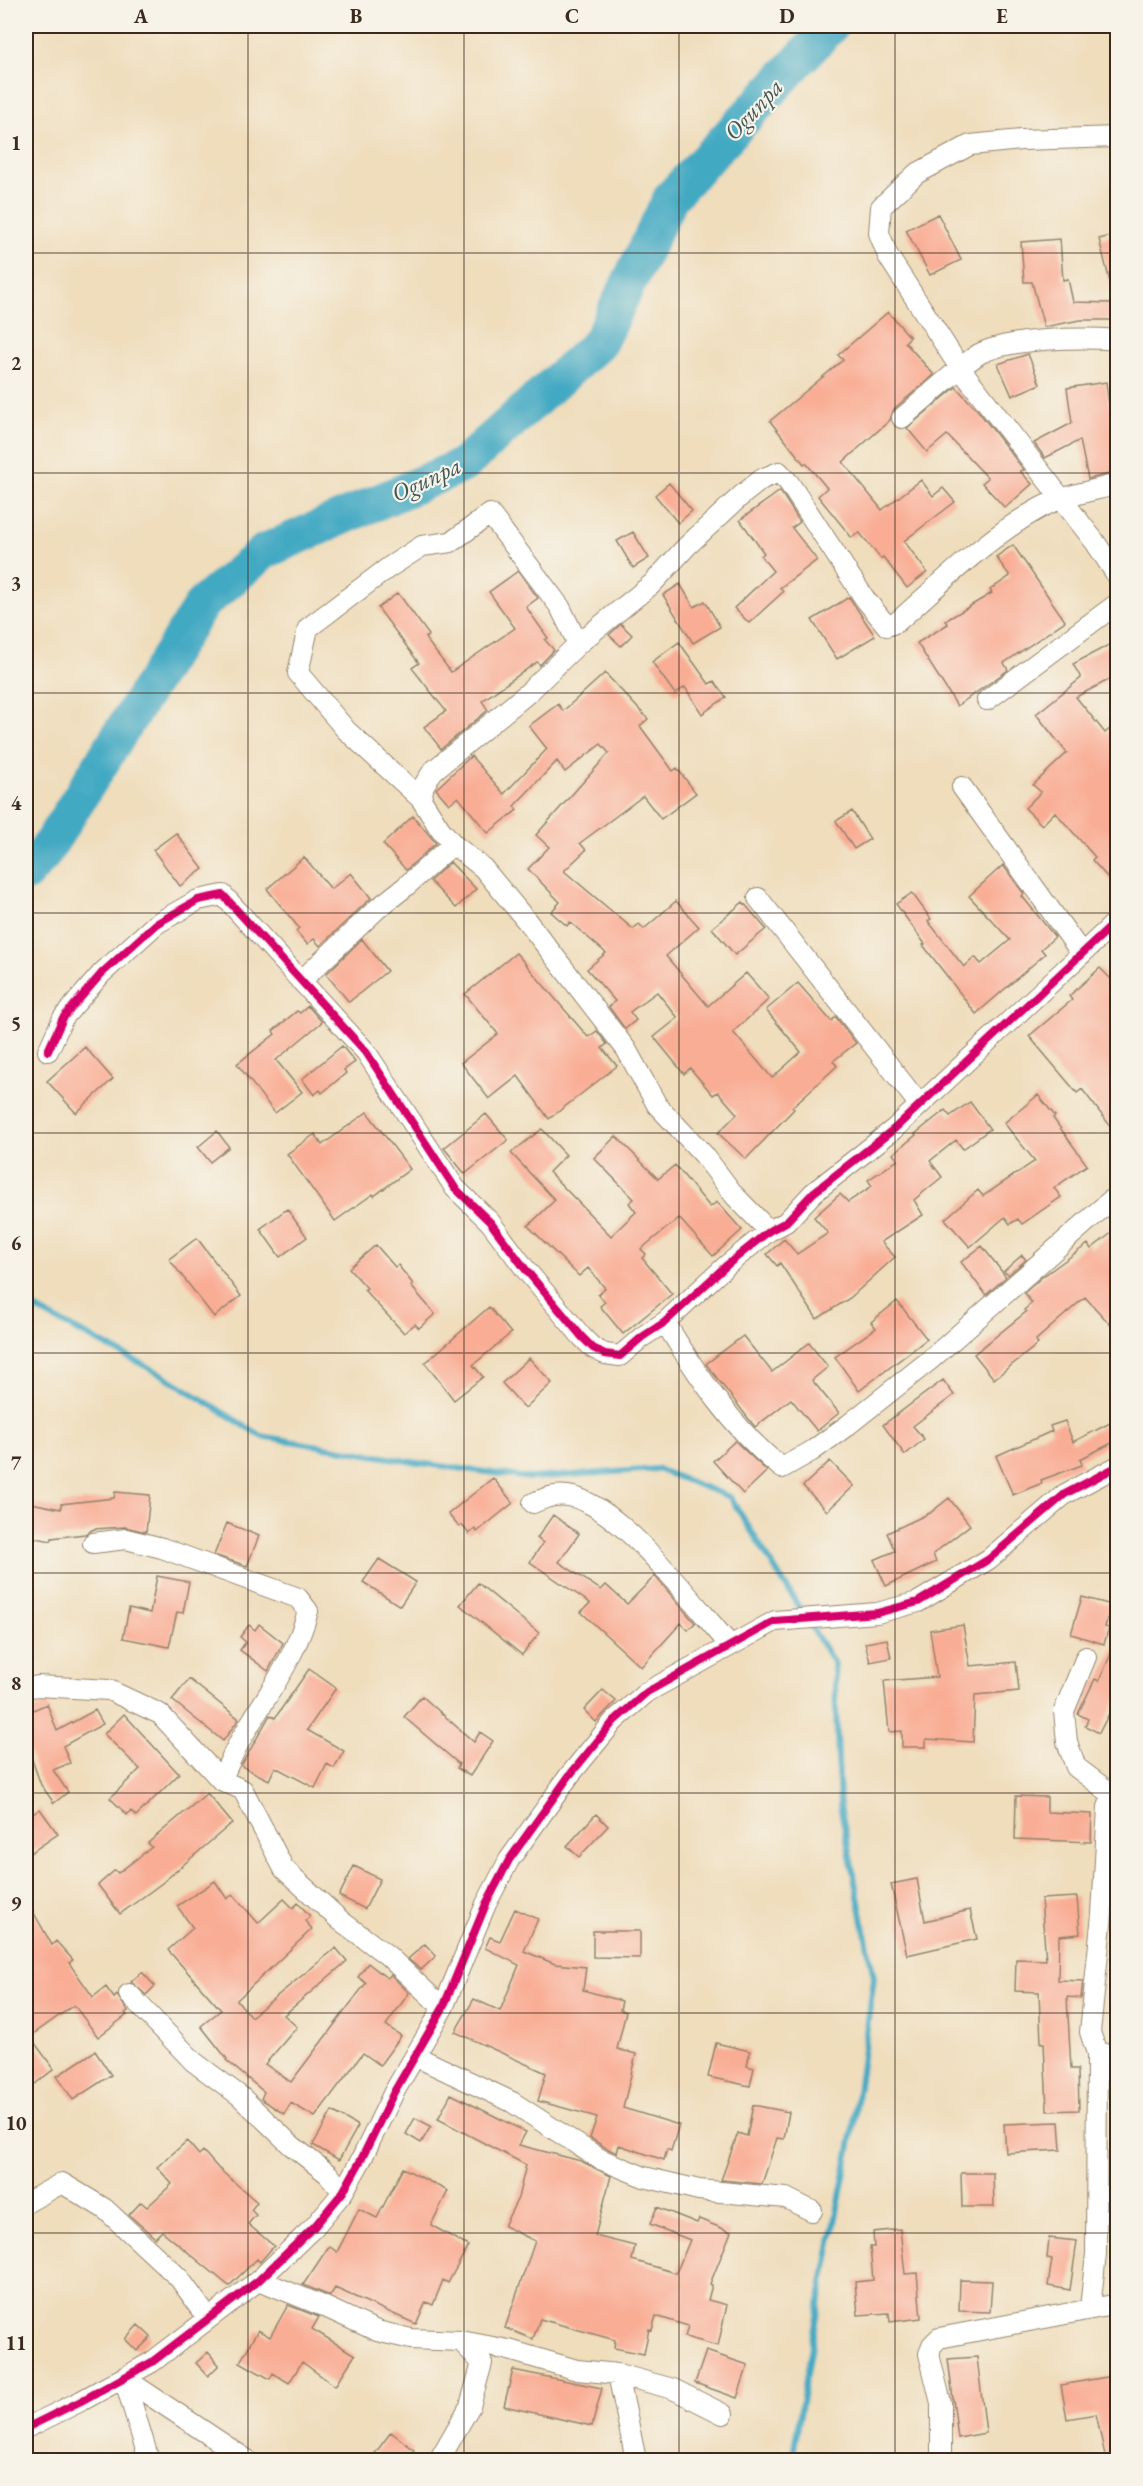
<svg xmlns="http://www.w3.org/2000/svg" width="1143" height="2486" font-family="'EB Garamond',serif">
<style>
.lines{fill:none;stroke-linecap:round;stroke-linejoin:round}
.stream{stroke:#43a9c3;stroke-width:6}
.river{stroke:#43a9c3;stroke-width:36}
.building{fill:#f9ad95}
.minor-casing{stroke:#95846d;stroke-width:22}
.minor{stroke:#fff;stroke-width:20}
.cycleway-casing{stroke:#f7f3e8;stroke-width:11}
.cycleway{stroke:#d6006c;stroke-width:8}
.grid{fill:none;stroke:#3b2a1e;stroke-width:1.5;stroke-opacity:0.55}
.labels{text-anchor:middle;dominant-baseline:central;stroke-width:4.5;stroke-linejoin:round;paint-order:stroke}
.water-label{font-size:24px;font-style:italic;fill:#3e5658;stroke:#f7f3e8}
.neatline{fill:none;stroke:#3b2a1e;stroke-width:2}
.grid-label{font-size:20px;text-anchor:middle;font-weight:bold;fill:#3b2a1e}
</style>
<rect width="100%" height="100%" fill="#f7f3e8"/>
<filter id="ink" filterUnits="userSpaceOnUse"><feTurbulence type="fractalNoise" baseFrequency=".0167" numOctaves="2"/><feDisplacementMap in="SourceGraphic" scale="12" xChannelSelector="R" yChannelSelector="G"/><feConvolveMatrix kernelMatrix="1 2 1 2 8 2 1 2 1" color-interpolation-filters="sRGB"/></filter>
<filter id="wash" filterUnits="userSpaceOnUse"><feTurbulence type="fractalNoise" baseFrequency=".008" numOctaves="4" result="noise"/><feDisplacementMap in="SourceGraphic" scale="24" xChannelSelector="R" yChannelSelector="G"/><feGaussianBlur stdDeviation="1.35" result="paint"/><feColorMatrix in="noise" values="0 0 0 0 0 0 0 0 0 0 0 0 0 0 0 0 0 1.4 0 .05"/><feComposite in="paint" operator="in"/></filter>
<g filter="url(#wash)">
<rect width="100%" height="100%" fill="#efddbc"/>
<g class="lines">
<path class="stream" d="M26 1304 163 1375 261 1436 419 1463 530 1478 657 1469 730 1497 834 1663 840 1805 874 1978 852 2135 820 2299 792 2460"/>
<path class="river" d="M26 874 43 855 202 604 265 551 463 465 599 343 671 197 831 26"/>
</g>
<g id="blocks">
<path class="building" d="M938 214 961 260 930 275 906 230Z
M1118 234V289L1112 290 1099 239Z
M1060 239 1063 280 1068 279 1073 302 1112 303V320H1080L1044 327 1032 282H1024L1021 242Z
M888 312 910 337 905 342 934 375 894 409 890 420 843 462 882 510 921 480 933 496 943 488 955 502 904 541 927 572 907 588 883 557 881 559 859 532 852 538 818 496 827 488 806 463 804 464 770 421 843 360 838 355Z
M1028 354 1040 384 1012 396 998 364Z
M1106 382 1109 404 1118 403V472L1088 479 1080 440 1045 458 1034 443 1072 423 1067 388Z
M956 387 979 412 1024 470 1020 471 1032 484 1005 508 982 483 988 478 947 435 927 452 907 428Z
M669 483 692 511 678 523 655 495Z
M780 491 800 522 792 528 817 560 780 588 783 592 749 623 734 608 773 571 761 556 764 553 740 520Z
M633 532 649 558 633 568 617 541Z
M1013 545 1065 621 1004 663 1008 670 957 706 917 643 948 624 945 621 992 593 990 590 1010 576 996 557Z
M518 571 538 598 526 607 548 638 545 640 554 650 540 665 537 662 482 701 488 710 441 749 424 727 446 711 412 668 419 663 378 608 398 593 429 635 425 638 451 672 515 628 489 592Z
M680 584 694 607 705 601 720 627 693 643 663 595Z
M849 597 875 636 837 659 812 620Z
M621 624 632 635 621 646 609 635Z
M1118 640V675L1076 697 1105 733 1118 722V889L1092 860 1095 857 1055 812 1042 825 1025 808 1041 792 1033 785 1067 753 1036 714 1081 678 1073 664Z
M679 642 709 684 714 681 726 697 702 714 685 687 675 694 652 662Z
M605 673 648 719 640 726 673 771 677 768 696 793 661 819 643 796 580 843 586 850 564 871 633 929 639 924 644 929 676 901 699 927 666 956 708 1006 746 973 769 999 733 1032 772 1078 801 1052 766 1010 798 983 831 1021 836 1017 856 1043 833 1061 837 1066 792 1107 794 1109 746 1159 718 1133 737 1114 718 1092 713 1095 690 1068 684 1074 654 1037 678 1018 657 992 630 1012 636 1020 625 1029 609 1007 615 1001 587 969 606 953 570 922 567 926 551 912 560 902 528 869 549 847 536 835 609 753 601 744 565 772 557 761 514 806 517 810 488 833 458 797 449 804 436 789 471 756 504 794 547 749 529 726 558 704 563 711Z
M852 811 870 839 854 849 836 821Z
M413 816 436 843 406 870 383 844Z
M176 833 203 869 180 886 153 850Z
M304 857 331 889 351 873 371 898 320 946 314 939 307 944 296 931 299 928 267 889Z
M450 862 476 889 456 908 430 881Z
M1003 865 1024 894 1022 896 1055 937 1041 949 1045 954 976 1014 923 945 925 944 896 904 912 893 931 919 928 921 964 967 975 957 981 964 1010 940 969 896Z
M743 902 766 929 735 955 712 928Z
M362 939 387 971 349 1002 326 974Z
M516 953 588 1037 597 1031 607 1044 602 1048 617 1066 549 1119 518 1076 489 1099 461 1063 498 1034 465 994Z
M1100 968 1118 986V1136L1082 1089 1077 1093 1029 1036 1072 1000 1069 996Z
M308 1006 322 1022 276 1060 302 1092 275 1113 237 1064 275 1034 273 1031 297 1011 300 1013Z
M342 1046 355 1062 344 1070 346 1073 322 1093 320 1090 314 1095 302 1079Z
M85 1047 113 1079 76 1113 47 1081Z
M1038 1095 1055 1116 1053 1118 1087 1165 1054 1188 1061 1197 1022 1224 1018 1219 1010 1224 1005 1217 970 1247 945 1219 978 1190 983 1196 1035 1161 1004 1123Z
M970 1102 990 1129 963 1149 956 1140 930 1161 942 1177 914 1200 923 1215 881 1242 895 1257 850 1298 817 1319 780 1263 777 1266 767 1254 784 1239 797 1254 828 1233 814 1217 840 1194 848 1202 872 1186 868 1180 898 1160 893 1154 916 1135 915 1134 945 1110 950 1116Z
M367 1112 410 1169 374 1196 373 1194 335 1221 287 1154 315 1134 322 1145Z
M486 1114 508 1140 465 1174 444 1148Z
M542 1129 566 1155 549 1172 611 1236 636 1212 629 1203 634 1199 594 1158 616 1136 658 1179 675 1165 710 1207 717 1202 742 1230 713 1256 679 1218 641 1249 646 1254 642 1258 672 1294 623 1334 600 1306 605 1302 598 1294 605 1288 588 1268 579 1276 528 1226 555 1200 511 1153Z
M217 1131 229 1147 210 1162 198 1147Z
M287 1209 307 1237 280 1257 260 1229Z
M1118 1228V1333L1085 1297 1036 1340 1038 1344 994 1379 974 1354 1026 1312 1024 1310 1032 1303 1024 1293 1042 1277 1088 1244 1091 1249Z
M197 1238 241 1296 214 1317 169 1259Z
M376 1245 395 1267 398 1265 413 1284 411 1286 435 1314 419 1328 415 1324 404 1333 364 1290 367 1288 349 1268Z
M982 1246 1006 1277 986 1295 961 1262Z
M1022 1255 1026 1260 1008 1275 1004 1271Z
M897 1301 927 1339 859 1391 835 1357 876 1328 871 1322Z
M489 1307 511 1333 473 1365 483 1377 454 1400 425 1363Z
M743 1336 772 1372 809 1343 828 1367 812 1380 839 1413 817 1431 791 1399 755 1427 706 1364Z
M529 1358 552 1383 525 1408 502 1383Z
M943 1380 954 1395 913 1426 924 1439 905 1455 883 1425Z
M1118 1419V1440L1080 1459 1082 1465 1041 1480 1042 1483 1013 1495 996 1456 1052 1431 1050 1426 1065 1421 1073 1442Z
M735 1441 767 1471 743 1494 713 1461Z
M830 1461 854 1486 827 1511 803 1486Z
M493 1478 513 1503 477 1532 475 1529 469 1534 462 1525 459 1527 448 1514Z
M115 1492 150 1495 146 1532 125 1527 94 1529 85 1534 52 1538 51 1541 26 1536V1502L61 1509V1504L114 1498Z
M949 1498 970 1525 933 1554 936 1562 886 1586 874 1560 895 1551 887 1533 930 1513Z
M553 1515 579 1534 559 1562 601 1590 606 1585 627 1604 655 1576 695 1623 688 1630 681 1623 641 1667 581 1612 590 1603 530 1562 543 1543 537 1538Z
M227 1523 259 1536 247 1566 214 1555Z
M379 1559 416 1582 400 1606 363 1582Z
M157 1576 189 1582 183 1613 177 1612 169 1647 123 1638 129 1608 150 1613Z
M478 1583 539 1633 522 1655 460 1605Z
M1082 1597 1112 1605 1105 1627 1109 1628 1104 1644 1071 1634Z
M259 1624 283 1643 268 1671 240 1650 246 1642 240 1637 249 1625 255 1630Z
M963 1625 970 1666 1016 1662 1019 1691 975 1695 973 1742 926 1739V1747H902V1731L889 1732 884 1681 937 1677 930 1630Z
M1118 1638V1696L1099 1733 1085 1726 1088 1719 1078 1714 1095 1679 1099 1681Z
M887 1639 891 1658 870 1662 865 1643Z
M309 1669 336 1688 307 1730 344 1751 334 1768 327 1764 315 1788 275 1767 269 1780 241 1766 270 1715 275 1718Z
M189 1679 239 1719 223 1741 172 1700Z
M603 1690 616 1701 596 1722 584 1710Z
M422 1696 474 1742 480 1732 493 1741 470 1776 457 1768 459 1764 404 1717Z
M47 1704 57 1731 95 1710 103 1724 63 1746 70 1763 53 1770 68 1792 54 1803 41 1785 26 1743V1713Z
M124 1714 179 1774 136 1816 131 1811 127 1815 110 1798 140 1769 104 1734Z
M207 1793 232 1823 162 1883 120 1914 98 1885 115 1870 118 1873 152 1847 148 1843Z
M1016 1796 1047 1797V1812L1092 1814 1091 1842 1015 1839Z
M40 1809 58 1834 26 1856V1819Z
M596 1814 608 1826 579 1857 567 1846Z
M354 1866 380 1879 365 1909 339 1896Z
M917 1879 925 1921 970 1910 977 1939 907 1955 891 1884Z
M215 1881 227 1899 233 1894 258 1923 284 1899 293 1908 298 1903 310 1916 305 1921 312 1929 237 2000 251 2017 336 1948 347 1961 284 2015 297 2027 265 2064 291 2082 366 1983 358 1977 368 1963 387 1978 391 1975 409 1993 386 2025 401 2036 380 2065 363 2053 315 2117 291 2103 284 2114 261 2099 264 2092 226 2060 227 2059 201 2026 221 2010 168 1950 193 1928 177 1906Z
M1077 1897 1080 1934 1059 1936 1058 1980 1083 1981 1081 1998 1067 1997 1071 2069H1078L1079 2110 1047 2111 1044 2043H1041L1039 1992 1015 1991 1016 1959 1046 1960 1041 1899Z
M26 1899 52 1945 56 1941 73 1960 69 1963 93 1997 106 1987 114 1998 117 1995 128 2011 125 2013 127 2015 98 2037 74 2005 32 2035 26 2022Z
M515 1909 538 1919 524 1951 555 1964 586 1967 583 1990 622 2001 620 2010 626 2012 617 2049 636 2054 623 2108 679 2125 671 2151 667 2149 664 2160 619 2145 617 2153 606 2148 590 2138 597 2117 538 2101 546 2073 455 2032 474 1999 500 2011 519 1965 485 1948 490 1937 500 1941Z
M593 1931H640V1958L593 1957Z
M425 1944 436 1956 421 1970 408 1959Z
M142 1972 155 1986 146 1995 131 1982Z
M26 2031 54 2069 26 2091Z
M716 2043 750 2051 747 2066 754 2068 750 2086 708 2077Z
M95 2051 111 2075 73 2100 57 2076Z
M451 2094 526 2132 519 2145 581 2161 611 2176 595 2236 635 2246 632 2260 676 2273 690 2240 650 2224 657 2207 697 2223 699 2219 731 2232 710 2284 712 2285 708 2300 727 2305 718 2346 685 2337 688 2326 656 2316 652 2330 649 2329 644 2354 614 2348 615 2340 540 2319 533 2339 505 2328 535 2241 504 2226 518 2198 526 2165 438 2119Z
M753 2105 789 2112 784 2139 777 2138 762 2184 721 2180 738 2133 747 2136Z
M332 2111 358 2126 339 2160 313 2145Z
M415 2118 431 2126 421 2143 406 2134Z
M1059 2122 1061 2150 1006 2153 1004 2124Z
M187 2141 199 2155 203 2151 218 2168 257 2202 251 2210 256 2215 248 2224 274 2246 260 2262 257 2259 229 2286 162 2231 155 2238 129 2215 141 2202 147 2207 172 2184 157 2167Z
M403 2168 448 2191 431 2225 468 2246 448 2283 443 2280 433 2305 426 2302 416 2324 335 2288 330 2296 303 2285 329 2246 337 2252 359 2209 377 2218Z
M961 2173H993L994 2207H962Z
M900 2229 905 2274 917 2273 921 2318 890 2322 889 2313 858 2315 855 2282 873 2280 870 2247H874L873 2232Z
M1049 2238 1077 2241 1070 2290 1048 2286 1052 2259 1047 2258Z
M960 2280 992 2281 990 2312 959 2311Z
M288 2305 319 2317 312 2329 355 2355 335 2386 302 2362 289 2383 273 2373 270 2379 240 2362 258 2330 270 2337Z
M138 2325 151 2337 137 2351 125 2339Z
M706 2351 748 2365 737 2398 695 2383Z
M208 2352 219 2365 208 2376 196 2363Z
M977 2357 986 2433 958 2438 948 2359Z
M513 2370 602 2388 592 2426 504 2406Z
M1118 2375V2460H1106L1096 2414 1067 2419 1061 2385Z
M391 2432 414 2450 406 2460H370Z"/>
</g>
</g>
<g filter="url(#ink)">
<use href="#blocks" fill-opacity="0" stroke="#95846d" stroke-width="1.5"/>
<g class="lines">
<defs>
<path id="minor" d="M1118 340C1083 337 1009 338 979 354 973 358 966 363 960 368L1095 542 1118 577
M902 418 960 368 888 256 879 233 881 207 916 174 970 145 1021 140 1118 137
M578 644 560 607 490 514 451 542 422 546 388 568 308 628 298 673 346 730 421 799 440 829 453 844 483 868 530 925 626 1049 657 1105 704 1155 734 1195 769 1231
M987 700 1118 603
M962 787 1082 954
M421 799 424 785 433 771 529 692 578 644 652 584 687 546 742 495 762 479 779 472 789 483 865 599 887 626 897 622C944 581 987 537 1042 507 1065 495 1093 491 1118 484
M758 898 919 1104
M293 972 301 981 377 909 405 887 453 844
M48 1051 63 1018 102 973 156 924 198 900 223 895 366 1052 455 1188 490 1222 526 1270 582 1337 593 1348 605 1354 620 1356 642 1337 665 1322 727 1265 769 1231 786 1222 813 1193 894 1129 1118 920
M665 1322C696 1373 734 1431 782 1468L812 1451 848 1425 930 1360 1118 1194
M533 1503C547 1497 558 1493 573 1497 624 1510 694 1605 730 1645
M93 1543 126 1539 162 1548 298 1598 308 1611C296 1657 268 1693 244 1734 235 1748 229 1764 221 1780
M1086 1657 1064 1711 1067 1742 1076 1767 1113 1795
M26 1688 38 1686 109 1690 160 1714 221 1780 243 1790 284 1869 341 1921 387 1955 443 2008
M1118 1793 1113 1795 1108 1807 1102 1914 1090 2032 1097 2053 1118 2054
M129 1994 194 2062 240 2096 291 2145 328 2174 343 2192
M415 2056 512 2102 600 2159 644 2177 699 2190 786 2198 812 2211
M26 2203 62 2183 105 2209 179 2278 208 2318
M259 2280 323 2306 377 2331 411 2339 461 2341 509 2350 577 2370 618 2374 673 2389 723 2414
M1090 2308 1096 2254 1097 2053
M618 2374 636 2460
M26 2428 81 2401 152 2362 259 2280 314 2227 343 2192 361 2160 394 2092 443 2008 486 1904 509 1860 569 1776 614 1721 647 1692 775 1621 877 1613 918 1602 989 1559 1065 1494 1118 1466
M149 2460 124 2378 247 2460
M439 2460 470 2406 482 2363 461 2341
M941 2460V2403L929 2354 932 2345 939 2338 1118 2304"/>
</defs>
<use href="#minor" class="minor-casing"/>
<use href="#minor" class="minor"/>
<defs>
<path id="cycleway" d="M48 1051 63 1018 102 973 156 924 198 900 223 895 366 1052 455 1188 490 1222 526 1270 582 1337 593 1348 605 1354 620 1356 642 1337 665 1322 727 1265 769 1231 786 1222 813 1193 894 1129 1118 920
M26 2428 81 2401 152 2362 259 2280 314 2227 343 2192 361 2160 394 2092 443 2008 486 1904 509 1860 569 1776 614 1721 647 1692 775 1621 877 1613 918 1602 989 1559 1065 1494 1118 1466"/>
</defs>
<use href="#cycleway" class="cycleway-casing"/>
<use href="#cycleway" class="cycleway"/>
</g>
</g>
<path class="grid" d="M248 26V2460M464 26V2460M679 26V2460M895 26V2460M26 253H1118M26 473H1118M26 693H1118M26 913H1118M26 1133H1118M26 1353H1118M26 1573H1118M26 1793H1118M26 2013H1118M26 2233H1118"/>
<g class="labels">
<g class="water-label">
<text transform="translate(753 109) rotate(-47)">Ogunpa</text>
<text transform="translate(426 479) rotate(-25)">Ogunpa</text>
</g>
</g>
<rect width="1143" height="2486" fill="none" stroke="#f7f3e8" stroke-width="66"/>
<rect x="33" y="33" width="1077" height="2420" class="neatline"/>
<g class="grid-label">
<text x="141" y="23">A</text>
<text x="356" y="23">B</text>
<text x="572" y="23">C</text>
<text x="787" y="23">D</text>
<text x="1002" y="23">E</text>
<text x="16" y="150">1</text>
<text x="16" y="370">2</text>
<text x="16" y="590">3</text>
<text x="16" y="810">4</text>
<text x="16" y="1030">5</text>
<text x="16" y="1250">6</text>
<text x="16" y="1470">7</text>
<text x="16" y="1690">8</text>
<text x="16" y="1910">9</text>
<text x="16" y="2130">10</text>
<text x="16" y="2350">11</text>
</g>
</svg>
